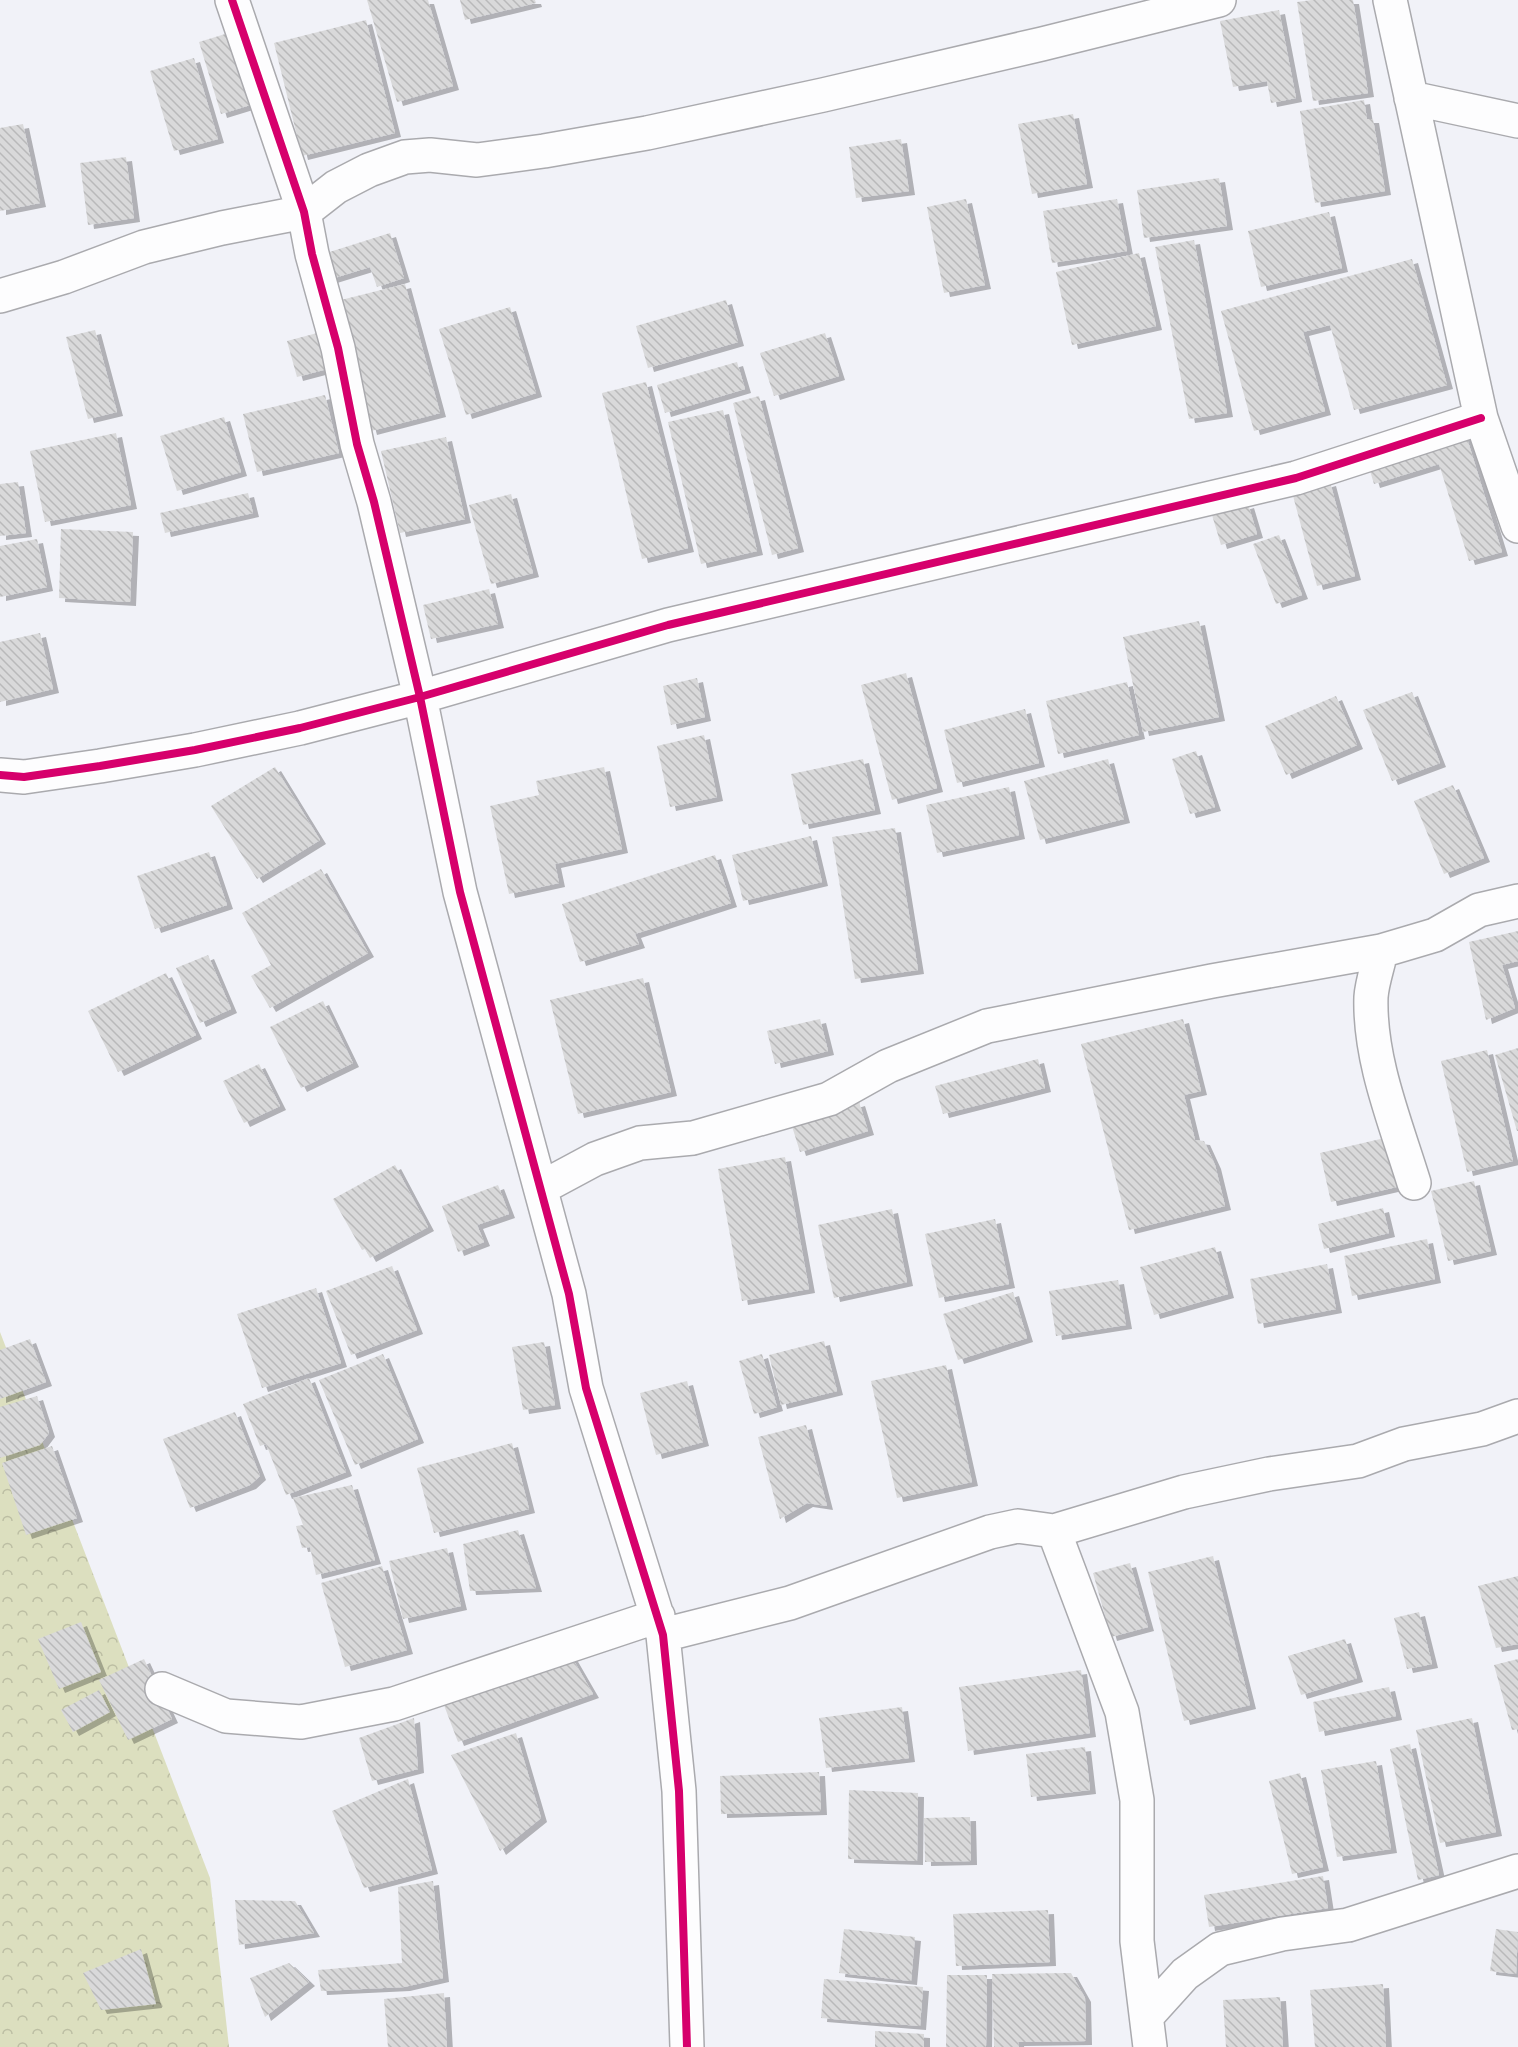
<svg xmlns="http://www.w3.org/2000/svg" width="1518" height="2047" font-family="Lato,sans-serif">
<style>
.forest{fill:url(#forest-crowns)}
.building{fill:url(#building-back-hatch);filter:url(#shadow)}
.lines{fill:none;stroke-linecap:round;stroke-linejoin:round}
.minor-casing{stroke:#aaaaae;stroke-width:36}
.minor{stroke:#fdfdfe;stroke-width:33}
.cycleway-casing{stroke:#fff;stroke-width:11}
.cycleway{stroke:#d6006c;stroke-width:8}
</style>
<defs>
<pattern id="forest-crowns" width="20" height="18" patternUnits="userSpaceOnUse" patternTransform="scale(1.5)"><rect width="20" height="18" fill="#dcdfbf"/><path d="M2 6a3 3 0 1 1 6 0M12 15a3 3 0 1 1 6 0" fill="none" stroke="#bcbea3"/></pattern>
<pattern id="building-back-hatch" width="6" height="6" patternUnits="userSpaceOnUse" patternTransform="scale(1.5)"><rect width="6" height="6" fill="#d9d9da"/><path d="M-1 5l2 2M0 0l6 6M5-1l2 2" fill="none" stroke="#b9b9ba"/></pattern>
<filter id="shadow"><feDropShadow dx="6" dy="4" stdDeviation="0" flood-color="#0004"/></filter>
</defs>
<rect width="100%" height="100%" fill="#f1f2f8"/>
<path class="forest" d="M0 1332 210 1878 229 2047H0Z"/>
<path class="building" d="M367 0H428L453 86 397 102Z
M460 0H535L536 3 465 20Z
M1312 0H1353L1368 93 1313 101 1297 2Z
M1279 10 1296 98 1271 103 1267 81 1233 87 1220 21Z
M366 20 395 133 302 156 274 43Z
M235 31 257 103 221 114 199 42Z
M194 58 218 139 174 151 150 71Z
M1364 100 1367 119H1373L1385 191 1315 203 1300 111Z
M1073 114 1087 184 1032 194 1018 124Z
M23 124 40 203 0 211V128Z
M901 139 909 191 856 198 849 147Z
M126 157 134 218 88 225 80 163Z
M1219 178 1227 226 1144 238 1137 190Z
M966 199 985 285 944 293 927 207Z
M1117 199 1127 251 1052 263 1043 211Z
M1329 212 1342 268 1261 287 1248 231Z
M390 233 404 278 377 287 370 267 328 280 320 255Z
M1194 240 1227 413 1189 419 1155 247Z
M1139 253 1156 326 1072 345 1056 272Z
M1412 259 1447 385 1354 410 1330 325 1303 332 1325 411 1254 431 1221 311Z
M405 284 440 413 371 431 337 301Z
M726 300 738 342 648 368 636 326Z
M510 307 536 393 466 415 439 329Z
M95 330 117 412 88 419 66 337Z
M321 332 331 368 297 377 287 341Z
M825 333 839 376 774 396 760 353Z
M737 362 745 389 665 413 657 385Z
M646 382 688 548 642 559 602 393Z
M325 395 339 453 257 472 243 414Z
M759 396 798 548 772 555 733 403Z
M723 410 757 551 701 564 668 422Z
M224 417 241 472 177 491 160 436Z
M1465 432 1502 552 1469 561 1439 464 1374 484 1367 461Z
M116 433 131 505 45 522 30 451Z
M446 437 465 519 400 533 381 451Z
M18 482 26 533 0 536V484Z
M1330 482 1355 576 1317 586 1292 492Z
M248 493 253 513 165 533 160 513Z
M511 494 533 573 491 584 469 505Z
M1248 504 1257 534 1221 545 1212 515Z
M61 529 133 532 130 602 59 598Z
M1279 535 1302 595 1276 604 1253 544Z
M37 539 47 587 0 597V546Z
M489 589 498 624 431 639 423 605Z
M1199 621 1219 717 1143 732 1123 637Z
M40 633 53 689 0 702V642Z
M906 673 937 788 892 800 861 685Z
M697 678 705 717 671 725 663 686Z
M1127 682 1139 735 1058 754 1046 701Z
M1412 692 1440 763 1392 781 1363 710Z
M1336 696 1357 745 1286 775 1265 726Z
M1025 709 1039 763 957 783 944 730Z
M704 735 717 797 670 807 657 746Z
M1196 751 1215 807 1190 814 1172 759Z
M863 759 875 810 803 825 791 774Z
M1108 759 1124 819 1040 840 1024 781Z
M275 767 320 840 257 879 211 806Z
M604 767 622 849 555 864 559 883 509 894 490 806 539 795 536 781Z
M1453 785 1484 858 1444 874 1414 801Z
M1009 787 1019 835 937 853 926 805Z
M895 828 918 970 855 979 832 837Z
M811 836 822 882 743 901 732 855Z
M209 852 227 905 155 929 137 876Z
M715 855 731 903 635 934 639 944 580 962 562 904Z
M321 869 368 953 270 1008 251 976 271 965 242 913Z
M1518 931V961L1502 965 1515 1008 1486 1020 1469 942Z
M208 955 231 1009 200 1023 176 968Z
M166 973 196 1035 118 1072 88 1011Z
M643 978 671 1092 578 1114 550 1000Z
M323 1001 353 1063 301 1088 270 1027Z
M820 1019 828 1051 775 1064 767 1031Z
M1183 1019 1201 1091 1184 1095 1195 1140 1204 1141 1215 1165 1225 1206 1129 1230 1081 1044Z
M1518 1048V1131H1517L1495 1055Z
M1487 1050 1513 1161 1467 1172 1441 1061Z
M1038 1059 1045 1088 943 1114 935 1086Z
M259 1064 280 1106 244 1123 223 1081Z
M859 1102 868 1131 800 1152 791 1123Z
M1389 1137 1401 1186 1331 1202 1320 1153Z
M785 1157 809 1289 742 1301 718 1169Z
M395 1165 428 1227 370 1258 365 1249 362 1250 333 1199Z
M1474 1181 1491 1251 1448 1261 1431 1191Z
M498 1185 509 1214 477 1225 484 1242 458 1252 442 1206Z
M1383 1208 1389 1233 1324 1249 1318 1224Z
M892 1209 907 1282 834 1298 818 1225Z
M995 1219 1009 1284 939 1298 925 1234Z
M1427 1239 1435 1279 1352 1296 1344 1256Z
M1215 1247 1228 1294 1154 1315 1140 1267Z
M1327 1264 1336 1309 1258 1324 1250 1279Z
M392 1266 417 1330 351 1355 326 1291Z
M1118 1280 1126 1325 1056 1336 1049 1291Z
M316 1288 341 1363 262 1388 237 1314Z
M1013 1292 1027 1338 958 1360 943 1314Z
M30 1339 46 1382 0 1399V1350Z
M824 1341 837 1391 781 1405 769 1355Z
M544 1342 555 1405 523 1410 512 1347Z
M383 1354 418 1439 355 1465 319 1380Z
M762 1354 777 1407 754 1414 739 1361Z
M946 1365 972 1482 897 1498 871 1381Z
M309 1378 346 1472 286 1495 266 1444 260 1446 243 1404Z
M687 1381 703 1442 656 1455 640 1393Z
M37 1396 49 1433 40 1445 0 1458V1407Z
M235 1412 260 1476 250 1485 190 1508 163 1439Z
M806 1425 827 1506 807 1503 780 1519 758 1437Z
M512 1443 529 1509 434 1533 417 1468Z
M52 1446 77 1518 26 1535 2 1463Z
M352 1485 375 1560 316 1575 310 1547 302 1548 296 1526 303 1525 293 1498Z
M518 1530 536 1588 470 1591 463 1544Z
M447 1548 461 1606 403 1619 389 1561Z
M1213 1556 1250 1705 1184 1721 1148 1572Z
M1130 1563 1148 1627 1111 1637 1093 1573Z
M382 1566 407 1650 345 1667 321 1583Z
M1518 1576V1644L1496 1648 1478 1586Z
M1419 1612 1432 1664 1407 1669 1394 1618Z
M81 1622 101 1672 59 1689 38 1639Z
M1345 1639 1357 1678 1301 1695 1288 1656Z
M571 1656 593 1694 458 1742 442 1700Z
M144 1659 172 1719 128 1740 99 1680Z
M1518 1659V1729L1512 1730 1494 1665Z
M1081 1670 1090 1733 968 1751 959 1687Z
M1389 1687 1396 1716 1319 1732 1313 1702Z
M99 1690 110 1712 73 1732 61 1710Z
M902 1707 909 1758 826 1768 819 1718Z
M414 1718 418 1769 372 1781 359 1738Z
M1472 1718 1496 1832 1440 1843 1416 1730Z
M516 1733 541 1818 500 1851 451 1755Z
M1410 1744 1439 1875 1418 1880 1390 1749Z
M1085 1747 1090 1790 1031 1797 1026 1754Z
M1376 1761 1391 1849 1337 1857 1321 1770Z
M819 1772 821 1811 721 1814 720 1776Z
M1300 1773 1323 1867 1292 1874 1269 1781Z
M408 1779 432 1870 364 1888 332 1811Z
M849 1790 918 1793 917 1861 848 1859Z
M970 1817 971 1861 925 1862 924 1818Z
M1323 1876 1328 1908 1209 1927 1204 1895Z
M433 1881 443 1978 404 1987 321 1991 318 1970 402 1963 398 1887Z
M235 1900 295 1901 314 1933 239 1945Z
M1048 1910 1050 1962 956 1966 953 1914Z
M844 1929 915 1937 911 1981 839 1973Z
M1496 1929 1518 1932 1516 1974 1490 1971Z
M141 1949 156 2004 101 2010 83 1973Z
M289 1963 309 1982 265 2017 250 1978Z
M1071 1973 1085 1998 1086 2041 1018 2042 1019 2047H994L992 1974Z
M947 1975H987L986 2047H946Z
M824 1979 923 1987 920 2026 821 2018Z
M1383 1984 1386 2047H1315L1310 1990Z
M444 1993 447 2047H388L384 1999Z
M1280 1997 1283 2047H1226L1223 2000Z
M875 2031 924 2034V2047H875Z"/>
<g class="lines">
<defs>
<path id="minor" d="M232 0 304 212 312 254 338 348 357 444 374 502 420 697 460 892 569 1294 586 1388 663 1635 679 1791 687 2047
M1390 0 1481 418 1518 526
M1411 98 1518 121
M0 296 64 277 144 247 222 228 304 212 336 187 369 170 405 157 430 155 477 160 544 151 647 133 823 95 1042 44 1219 0
M0 775 24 777 100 766 195 750 300 728 420 697 668 625 1296 478 1481 418
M1381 951C1378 966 1372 982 1371 997 1369 1060 1396 1124 1414 1183
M541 1188 595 1159 640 1143 693 1138 829 1099 888 1066 987 1026 1212 981 1381 951 1435 935 1479 910 1518 901
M1054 1531 1122 1712 1137 1800V1941L1150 2047
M663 1635 790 1603 990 1532 1018 1526 1054 1531 1184 1492 1269 1474 1358 1461 1404 1444 1482 1429 1518 1416
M162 1689 226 1716 301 1722 394 1704 658 1616
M1147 2016 1185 1974 1220 1949 1282 1934 1348 1925 1518 1871"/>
</defs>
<use href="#minor" class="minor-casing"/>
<use href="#minor" class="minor"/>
<defs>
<path id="cycleway" d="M232 0 304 212 312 254 338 348 357 444 374 502 420 697 460 892 569 1294 586 1388 663 1635 679 1791 687 2047
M0 775 24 777 100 766 195 750 300 728 420 697 668 625 1296 478 1481 418"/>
</defs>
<use href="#cycleway" class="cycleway-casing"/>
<use href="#cycleway" class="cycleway"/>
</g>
</svg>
